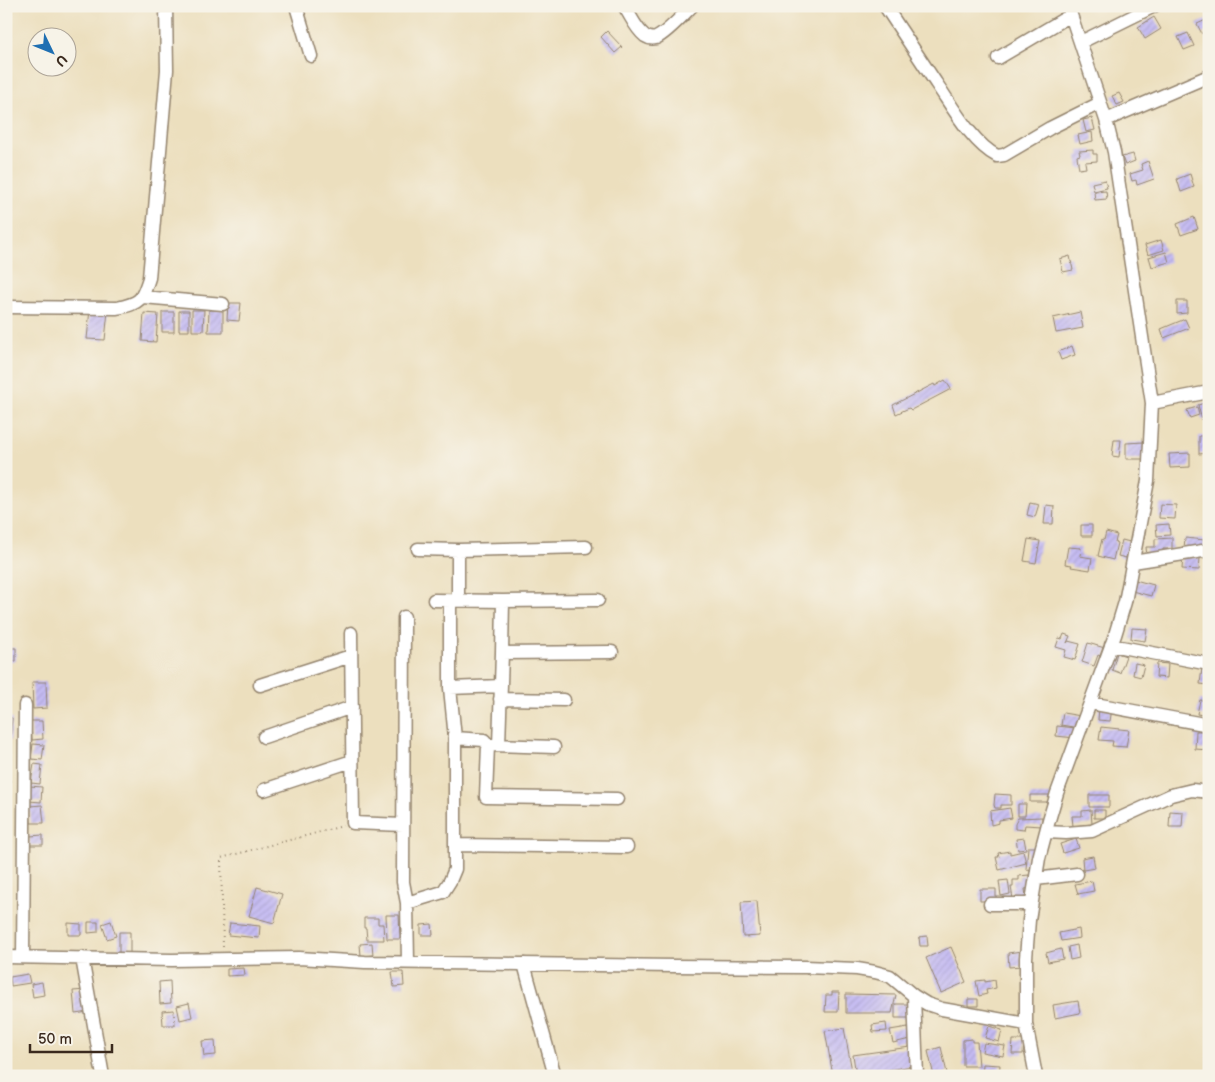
<svg xmlns="http://www.w3.org/2000/svg" width="1215" height="1082" font-family="'Balsamiq Sans',sans-serif">
<style>
.building{fill:url(#building-hatch)}
.lines{fill:none;stroke-linecap:round;stroke-linejoin:round}
.minor-casing{stroke:#94846e;stroke-width:15}
.path{stroke:#94846e;stroke-width:2;stroke-dasharray:1 4;stroke-linecap:butt}
.minor{stroke:#fff;stroke-width:12}
</style>
<defs>
<pattern id="building-hatch" width="6" height="6" patternUnits="userSpaceOnUse" patternTransform="scale(1.25)"><rect width="6" height="6" fill="#c5bbf3"/><path d="M-1 1l2-2M0 6l6-6M5 7l2-2" fill="none" stroke="#aaa1d0"/></pattern>
</defs>
<rect width="100%" height="100%" fill="#f7f3e8"/>
<filter id="ink" filterUnits="userSpaceOnUse"><feTurbulence type="fractalNoise" baseFrequency=".02" numOctaves="2"/><feDisplacementMap in="SourceGraphic" scale="10" xChannelSelector="R" yChannelSelector="G"/><feConvolveMatrix kernelMatrix="1 2 1 2 8 2 1 2 1" color-interpolation-filters="sRGB"/></filter>
<filter id="wash" filterUnits="userSpaceOnUse"><feTurbulence type="fractalNoise" baseFrequency=".0096" numOctaves="4" result="noise"/><feDisplacementMap in="SourceGraphic" scale="20" xChannelSelector="R" yChannelSelector="G"/><feGaussianBlur stdDeviation="1.12" result="paint"/><feColorMatrix in="noise" values="0 0 0 0 0 0 0 0 0 0 0 0 0 0 0 0 0 1.4 0 .05"/><feComposite in="paint" operator="in"/></filter>
<g filter="url(#wash)">
<rect width="100%" height="100%" fill="#ecdfbe"/>
<g id="blocks">
<path class="building" d="M1154 17 1161 29 1145 39 1138 27Z
M1206 20 1209 27V31L1202 34 1197 24Z
M607 31 622 47 615 53 601 37Z
M1188 33 1194 46 1184 50 1178 37Z
M1119 93 1124 102 1117 105 1112 96Z
M1092 118 1095 130 1086 132 1083 120Z
M1092 132 1093 141 1080 144 1078 135Z
M1093 150V154H1097V161L1085 162 1086 168 1079 169 1077 156 1080 155 1079 151Z
M1133 154 1135 161 1125 165 1122 157Z
M1148 161 1154 179 1137 185 1136 180 1132 181 1130 174 1143 170 1141 164Z
M1190 174 1194 187 1181 192 1177 179Z
M1105 180 1107 188 1094 191 1092 183Z
M1106 191 1107 199 1095 200 1094 192Z
M1194 217 1198 229 1181 235 1177 224Z
M1161 240 1164 250 1148 255 1145 245Z
M1166 252 1169 262 1152 267 1149 257Z
M1070 256 1073 270 1063 272 1060 259Z
M1177 301H1187V313L1177 314Z
M228 303H241L239 321 227 320Z
M90 309 108 311 105 340 87 339Z
M192 310H204L203 331H192Z
M209 310H223V332H208Z
M179 311H189V331H179Z
M162 312H174V332H162Z
M1080 312 1083 328 1056 333 1053 318Z
M144 313 158 314 156 342 142 341Z
M1185 319 1189 328 1164 338 1161 329Z
M1072 346 1075 355 1061 360 1058 352Z
M945 380 951 389 911 410 909 408 896 414 893 405 934 384 935 386Z
M1208 402 1209 418 1202 420 1198 405Z
M1197 407 1199 415 1190 418 1187 410Z
M1199 436H1209V453L1199 454Z
M1114 440H1121L1119 457 1112 456Z
M1144 442V459H1126V443Z
M1190 453V467L1170 468 1169 454Z
M1030 502 1039 504 1035 517 1027 515Z
M1160 504 1176 505 1175 519 1159 518Z
M1046 505 1054 506 1053 524H1044Z
M1169 524 1170 535 1157 536 1156 525Z
M1081 525H1092V536H1081Z
M1106 532 1117 535 1115 542 1117 543 1113 560 1098 556 1102 539 1104 540Z
M1172 538V549H1163V557H1147L1146 547H1155V539Z
M1185 538 1205 540 1204 550 1184 548Z
M1028 539 1040 541 1036 563 1024 561Z
M1122 540 1130 542 1126 558 1118 556Z
M1068 547 1081 548 1080 556 1092 558 1090 570 1071 567 1072 565 1065 564Z
M1183 557 1200 558 1199 570 1182 569Z
M1135 580 1154 585 1151 596 1132 591Z
M1132 628 1147 629 1145 641 1131 639Z
M1064 634 1070 636 1067 643 1068 641 1080 644 1075 660 1064 657 1066 650 1056 647 1059 638 1062 639Z
M1088 643 1108 649 1105 658 1098 655 1094 666 1082 662Z
M6 648H16V661H9V668H6Z
M1117 653 1126 656 1120 673 1112 670Z
M1135 663 1144 665 1141 677 1133 675Z
M1157 663 1168 664 1167 678 1156 677Z
M1202 668 1209 669V685L1200 684Z
M32 682H46L47 708 33 709Z
M1200 700 1209 701V716L1197 714Z
M1099 708 1112 709 1110 721 1098 720Z
M1063 713 1081 716 1079 728 1061 725Z
M6 717 12 718 10 741H6Z
M31 721H42L43 739 32 740Z
M1057 726 1076 728 1075 738 1056 736Z
M1101 727 1129 730 1126 747 1112 746 1113 741 1099 740Z
M1196 731H1209V750L1195 749Z
M33 744 44 745 42 760 31 759Z
M34 764 42 765 40 784 31 783Z
M6 780H10V799H6Z
M30 786 42 787 41 802 29 801Z
M995 794 1011 795V805H1001V808H995L994 805Z
M1030 795H1051V802H1030Z
M1089 795H1109V807H1089Z
M1018 804H1026L1025 816H1018Z
M42 805 44 823H31L30 806Z
M1010 808 1012 818 999 820V823L991 825 990 811Z
M1091 810 1092 824 1073 826 1072 816H1082V811Z
M1094 810H1105V818H1094Z
M1170 811 1183 812 1182 827H1169Z
M1042 817V826L1025 825 1024 830 1015 829V824L1018 818Z
M43 835V845H30V836Z
M1024 838 1026 849 1018 850 1016 839Z
M1076 839 1079 848 1063 853 1060 844Z
M1028 847H1037L1036 870 1026 869Z
M1010 851V854L1023 851 1026 863 999 870 996 857H999L998 853Z
M1093 856 1095 868 1083 870 1082 858Z
M1029 875 1031 888 1025 889 1026 897 1013 899 1011 887H1013V880H1019V876Z
M1008 880 1010 894 1001 896 999 881Z
M1092 881 1094 891 1078 894 1075 884Z
M257 887 282 894 274 923 249 916Z
M980 889H996V901H980Z
M757 901 760 936 743 937 741 902Z
M386 915H399L400 939H387Z
M364 918H378V924H383L384 940H367L366 928H364Z
M111 921 116 936 107 939 102 924Z
M88 922H98V932L88 933Z
M68 923 81 924V935H68Z
M230 923 260 926 259 938 228 935Z
M432 924 433 935H421V925Z
M1079 929 1080 938 1061 941 1059 933Z
M119 932H130V954H119Z
M927 936 928 946H920L919 937Z
M372 943 373 955 361 956 360 944Z
M1077 945 1079 958 1070 960 1068 947Z
M951 947 966 982 941 993 926 958Z
M1061 949 1063 959 1048 962 1046 953Z
M1021 951 1022 966 1009 967 1008 953Z
M244 968 245 975 227 976V969Z
M392 972H403L404 986 394 987Z
M28 974 30 983 11 986 10 977Z
M985 980V982L995 980 996 988 986 990 987 994 979 996 976 981Z
M170 981 171 1003 160 1004 159 982Z
M42 982 44 995 33 997 31 984Z
M86 990 88 1012 75 1014 73 991Z
M832 992H839L838 1012H825L826 995H832Z
M846 994 896 995 892 1013H846Z
M968 999H978V1006H968Z
M1078 1001 1080 1013 1055 1018 1053 1005Z
M189 1003 192 1017 180 1020 177 1006Z
M895 1004H912V1018H895Z
M174 1010 175 1025H163L162 1011Z
M886 1023 887 1031 873 1032 872 1025Z
M989 1026 1002 1030 999 1042 985 1038Z
M908 1027 910 1039 893 1043 890 1030Z
M844 1028 853 1076H833L825 1031Z
M972 1039V1042H977L979 1066H963V1040Z
M215 1040 216 1055 204 1056 202 1041Z
M1013 1040H1024L1023 1054H1012Z
M984 1043 1005 1046 1003 1056 982 1052Z
M910 1047 913 1066 856 1075 853 1055Z
M941 1047 947 1073 934 1076 928 1051Z
M983 1064 1000 1065 999 1076H982Z"/>
</g>
</g>
<g filter="url(#ink)">
<use href="#blocks" fill-opacity="0" stroke="#94846e" stroke-width="1"/>
<g class="lines">
<defs>
<path id="minor" d="M296 6 311 56
M624 6C631 16 635 28 645 36 648 38 652 39 656 38 667 33 683 15 692 6
M885 6C902 32 919 57 936 83 952 106 972 143 997 156L1004 155 1050 128 1100 103
M1081 42 1154 6
M998 58 1071 15
M1106 120 1209 76
M143 297 223 304
M6 307 117 308C141 303 142 300 149 278L167 70 166 6
M1152 403 1209 392
M418 549 458 550 586 547
M458 550V600
M1133 562 1209 550
M434 600 503 601 598 600
M404 617 403 882 407 903 408 962
M351 633 353 823 403 825
M1111 645 1209 664
M502 653 503 601
M260 685 351 656
M450 688 501 686
M500 699 564 700
M1090 703 1209 725
M264 737 352 707
M455 738 484 740 488 745 486 797 617 799
M491 745 554 747
M499 745 502 653 612 652
M264 790 352 761
M1046 832 1066 833 1092 831 1171 795 1192 790 1209 792
M455 845 627 847
M1036 879 1077 874
M407 903 443 892 450 881 455 869V738L450 688V601
M990 904H1031
M6 957 172 960 299 958 365 962 674 966 805 967 857 969 875 972 890 976 914 996 927 1004 942 1009 1026 1024
M23 957 25 705
M82 958 103 1076
M524 964 555 1076
M914 996 917 1076
M1036 1076 1026 1024V958L1029 920 1039 858 1049 820 1057 793 1115 635 1125 602 1148 481 1152 403 1114 152 1106 120 1068 6"/>
</defs>
<use href="#minor" class="minor-casing"/>
<path class="path" d="M223 947 221 858 343 826"/>
<use href="#minor" class="minor"/>
</g>
</g>
<rect width="1215" height="1082" fill="none" stroke="#f7f3e8" stroke-width="25"/>
<g transform="translate(52 52) rotate(133)"><circle r="24" fill="#f7f3e8" stroke="#aca397"/>
<path d="M0-4L9 19L0 12L-9 19Z" fill="#1f6fb2"/>
<text y="-8" font-size="14" font-weight="bold" text-anchor="middle" fill="#3b2a1e">U</text>
</g>
<path d="M30 1044v8h82v-8" fill="none" stroke="#3b2a1e" stroke-width="2.5"/>
<text x="38" y="1044" font-size="15" fill="#3b2a1e" stroke="#f7f3e8" stroke-width="4" paint-order="stroke">50 m</text>
</svg>
